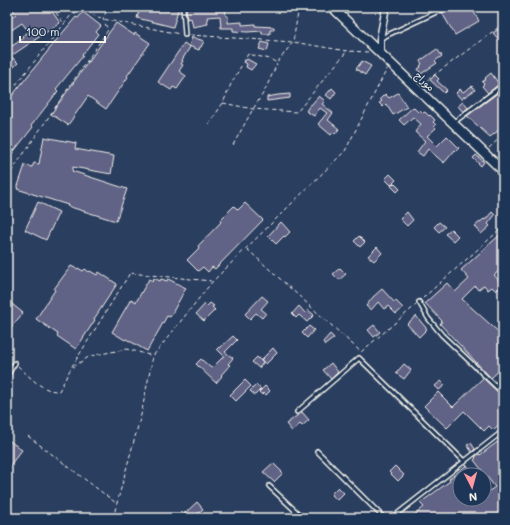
<svg xmlns="http://www.w3.org/2000/svg" width="510" height="525" font-family="Mali,'Playpen Sans Arabic',sans-serif">
<style>
.building{fill:#606286;stroke:#f4f1e8}
.lines{fill:none;stroke-linecap:round;stroke-linejoin:round}
.lane-casing{stroke:#f4f1e8;stroke-width:6}
.street-casing{stroke:#f4f1e8;stroke-width:9}
.secondary-casing{stroke:#f4f1e8;stroke-width:11}
.path{stroke:#f4f1e8;stroke-width:1;stroke-dasharray:4 3;stroke-linecap:butt}
.lane{stroke:#1d3557;stroke-width:3}
.street{stroke:#1d3557;stroke-width:6}
.secondary{stroke:#1d3557;stroke-width:8}
.labels{text-anchor:middle;dominant-baseline:central;stroke-width:3;stroke-linejoin:round;paint-order:stroke}
.street-label{font-size:10px;fill:#f4f1e8;stroke:#1d3557}
</style>
<rect width="100%" height="100%" fill="#2a3e60"/>
<filter id="ink" filterUnits="userSpaceOnUse"><feTurbulence type="fractalNoise" baseFrequency=".025" numOctaves="2"/><feDisplacementMap in="SourceGraphic" scale="8" xChannelSelector="R" yChannelSelector="G"/><feConvolveMatrix kernelMatrix="1 2 1 2 8 2 1 2 1" color-interpolation-filters="sRGB"/></filter>
<g filter="url(#ink)">
<path class="building" d="M11 7H49L60 23 11 56 18 63 10 71 12 75 8 78 12 84 7 87V46L11 44 12 46 24 38 22 36 29 32 22 23 7 33V20L16 14Z
M140 7H179L173 27 137 18Z
M186 7H225L226 16H228V23L242 22V25L255 24V26L274 27V30H270V34H262V31L247 32 233 31V28H221L220 16 207 17 208 24 193 27 191 18 187 19Z
M453 7H471L479 21 455 35 442 13Z
M83 12 101 26 96 32 98 34 82 55 83 56 56 89 58 91 31 126 33 127 7 160V102L59 37 76 17 78 18Z
M116 23 134 35 135 33 150 43 127 76 128 77 106 109 88 96 68 125 51 114Z
M503 26V44L493 33Z
M192 37 204 41 201 47H200L199 50 189 46Z
M262 42 269 44 267 51 259 49Z
M184 43 190 47 182 60 183 61 181 64 183 65 179 71 186 76 177 89 173 87 171 90 158 82Z
M437 49 442 56 435 61 437 63 421 74 418 69 421 67 420 66 422 64 420 61Z
M247 59 256 64 251 70 246 67 247 64 244 62Z
M362 61 371 66 365 75 356 69Z
M491 73 499 84 488 93 482 86 484 84 482 82 486 79 485 78Z
M435 75 439 79 437 81 447 90 444 93 430 80Z
M472 86 475 90 461 99 456 93 460 89 463 92Z
M332 88 336 92 331 99 326 95Z
M503 89V127L490 137 467 116Z
M398 93 407 107 393 115 386 104 383 107 379 103 382 101 380 99 385 94 389 98Z
M290 94V98L267 101V97L278 95Z
M319 96 325 101 322 104 333 113 328 120 339 129 335 134 333 132 331 135 318 124 327 113 320 108 314 116 306 111 310 105H311Z
M463 102 468 108 463 112 458 106Z
M413 107 418 112 420 110 423 113 425 112 429 116 430 115 435 120 433 122 436 125 434 126 436 128 427 136 437 146 447 136 459 148 456 151 455 150 444 163 428 149 423 156 417 152 425 141 415 132 421 124 413 117 404 125 399 120Z
M44 137 76 143 75 149 114 156 111 174 73 167 72 171 127 189 116 221 67 206 68 205 17 189 25 165 32 167 34 163 39 164Z
M476 155 484 162 481 166 473 158Z
M390 174 396 180 391 185 385 179Z
M394 183 400 189 397 192 391 186Z
M38 202 59 212 46 240 25 230Z
M245 203 263 220 215 269 212 267 208 272 203 267 198 271 187 260 199 248 198 246 221 222 220 220 234 206 238 210Z
M407 212 413 220 407 226 400 219Z
M492 212 495 215 488 224 490 226 481 234 475 226 484 219 485 220Z
M281 222 290 232 285 237 284 236 276 244 268 236Z
M439 222 445 227 439 232 434 227Z
M451 229 458 236 453 241 445 234Z
M503 232V268L494 275 503 285 496 291 492 287 488 290 484 285 478 290 475 286 462 299 503 336V367L491 378 440 324 442 321 425 303 447 283 455 292 469 279 461 270Z
M359 236 365 242 360 247 354 241Z
M377 247 382 253 374 261 368 256Z
M71 266 77 269 78 268 83 271 85 269 89 272 90 271 97 275 99 272 117 284 94 319 95 320 76 349 57 336 58 334 36 319 55 290 54 289Z
M340 268 346 274 339 280 333 274Z
M154 278 160 281 161 279 167 281 168 279 186 288 170 317 167 316 147 351 126 339 125 340 112 332 131 299 136 302 149 279 153 281Z
M382 289 394 302 396 301 403 308 396 314 388 306 384 309 378 302 371 310 366 306 373 297Z
M262 296 268 301 261 309 266 313 262 318 256 313 250 319 245 314Z
M7 300 23 313 7 332Z
M210 303 214 306 212 307 215 310 204 321 196 314 205 304 207 306Z
M299 306 305 313 308 310 314 315 307 322 299 315 296 318 292 314Z
M416 316 427 329 419 337 407 324Z
M374 325 380 332 374 337 368 330Z
M309 326 314 330 307 338 302 333Z
M330 334 334 338 325 345 323 342Z
M233 336 237 340 225 352 233 358 228 364 230 365 221 375 222 376 216 383 196 364 201 359 211 368 213 367 224 356 217 349 219 347 220 348Z
M273 348 277 353 266 364 261 360Z
M257 357 263 363 259 368 252 362Z
M331 363 338 372 331 379 323 370Z
M404 364 411 370 404 379 396 373Z
M483 378 501 395 503 396V421L493 430 489 426 484 431 464 411 447 428 424 406 438 392 453 407Z
M245 380 251 386 236 401 230 395Z
M441 381 445 385 439 390 435 386Z
M256 385 261 389 255 395 250 391Z
M265 386 270 391 266 395 264 393 262 395 259 392Z
M302 412 309 420 302 426 300 424 292 431 286 424Z
M503 438V518H411L424 507 420 503 450 481 449 479 467 465 474 475H460V499H484V487L488 492 495 487 474 460 476 458 475 457 479 454 480 455Z
M7 439 22 450 7 469Z
M471 443 475 449 472 452 467 445Z
M273 463 283 473 274 482 263 472Z
M395 466 404 475 398 481 389 472Z
M338 487 344 493 337 500 331 494Z
M197 502 203 509 193 518H180Z"/>
<g class="lines">
<defs>
<path id="lane" d="M183 7 185 35
M381 38 428 16 447 7
M453 123 503 85
M419 302 428 318 442 335 503 393
M7 376 15 363
M297 412 359 358 465 462
M317 451 384 518
M269 486 303 518
M392 518 503 431"/>
<path id="street" d="M380 53V39L386 7"/>
<path id="secondary" d="M332 7 503 171"/>
</defs>
<use href="#lane" class="lane-casing"/>
<use href="#street" class="street-casing"/>
<use href="#secondary" class="secondary-casing"/>
<path class="path" d="M52 7 64 24
M190 35 293 42 347 51 369 52
M422 84 503 24
M7 96 72 14 82 10 103 19 180 34
M223 103 253 109 297 112 347 51
M209 124 223 103 231 84 248 54 270 59 277 63 293 42 299 7
M233 145 253 109 264 92 277 64
M489 148 503 135
M7 178 108 30 103 19 108 7
M247 249 361 352 416 305
M423 298 503 227
M7 356 11 360
M18 366C29 376 42 392 59 391L71 368 130 273 211 281
M73 367 90 356 127 349 153 356
M28 436 116 503
M113 518 117 503 141 415 153 356 212 282 345 151 387 69"/>
<use href="#lane" class="lane"/>
<use href="#street" class="street"/>
<use href="#secondary" class="secondary"/>
</g>
</g>
<g class="labels">
<g class="street-label">
<text transform="translate(425 81) rotate(43)">موراج</text>
</g>
</g>
<rect width="510" height="525" fill="none" stroke="#1d3557" stroke-width="24"/>
<rect x="12" y="12" width="486" height="501" fill="none" stroke="#f4f1e8" stroke-width="1.5" filter="url(#ink)"/>
<g transform="translate(472 487) rotate(174)"><circle r="19" fill="#1d3557" stroke="#738091"/>
<path d="M0-3L7 15L0 10L-7 15Z" fill="#ff9aa2"/>
<text y="-6" font-size="11" font-weight="bold" text-anchor="middle" fill="#f4f1e8">N</text>
</g>
<path d="M20 36v6h85v-6" fill="none" stroke="#f4f1e8" stroke-width="2"/>
<text x="26" y="36" font-size="12" fill="#f4f1e8" stroke="#1d3557" stroke-width="3" paint-order="stroke">100 m</text>
</svg>
